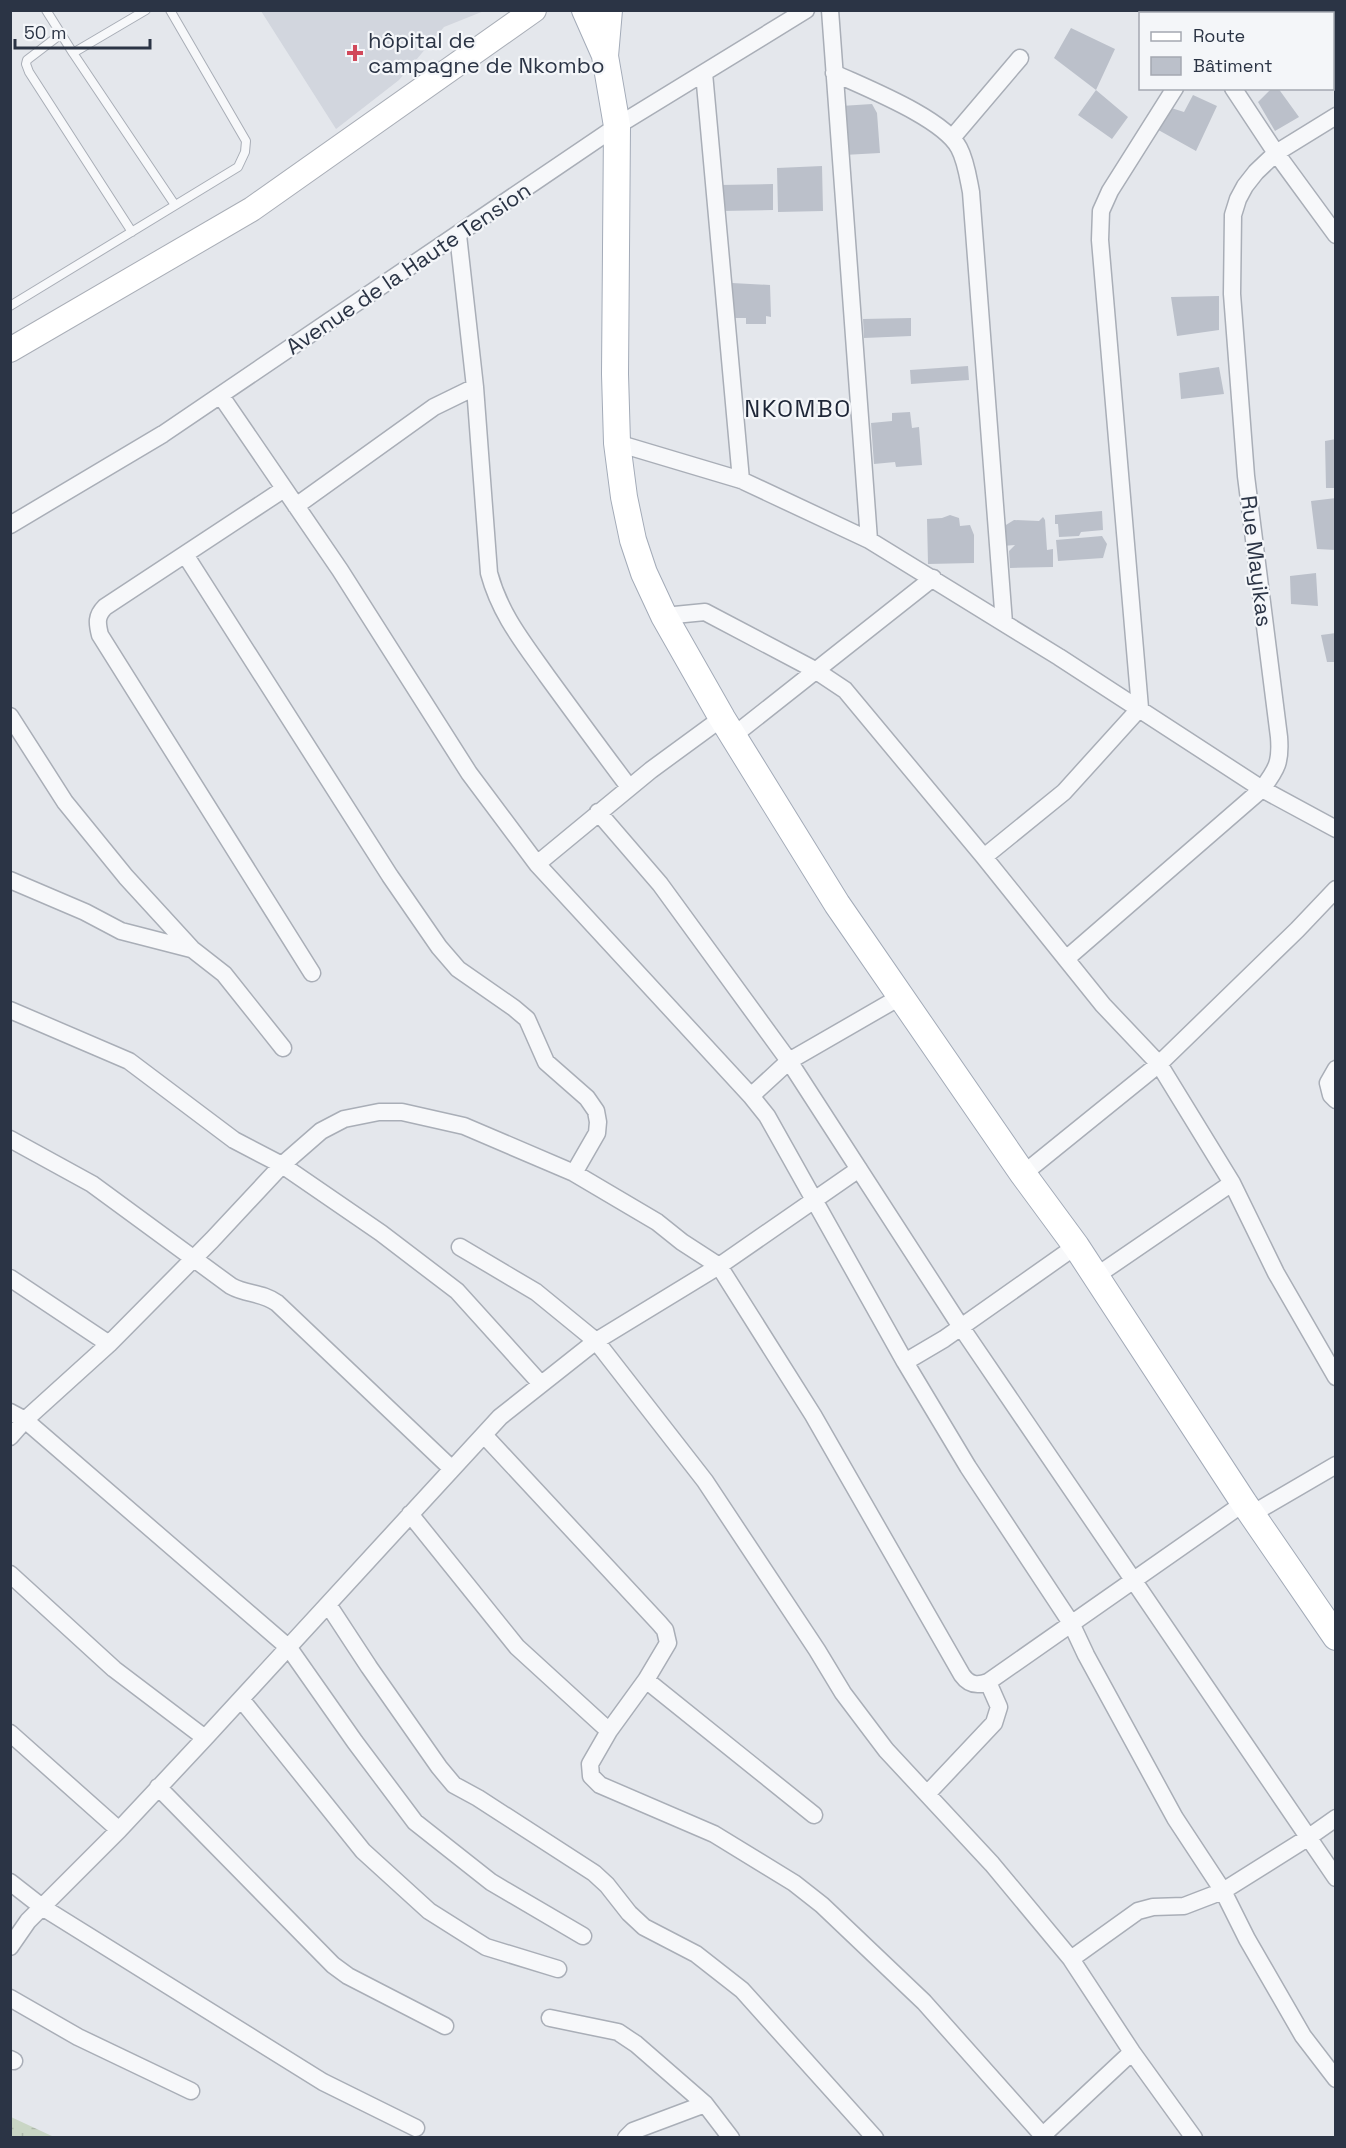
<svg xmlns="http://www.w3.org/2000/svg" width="1346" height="2148" font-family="'Space Grotesk',sans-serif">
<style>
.built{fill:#d2d6de}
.wetland{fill:url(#wetland-marsh)}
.building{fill:#bbc0ca}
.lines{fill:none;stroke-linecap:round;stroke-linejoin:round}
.lane-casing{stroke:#a9aeb7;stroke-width:10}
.street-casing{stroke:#a9aeb7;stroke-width:19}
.secondary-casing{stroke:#a9aeb7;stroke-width:26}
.primary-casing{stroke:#a3abb8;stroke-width:28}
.lane{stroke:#f7f8fa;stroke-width:8}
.street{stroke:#f7f8fa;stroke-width:16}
.secondary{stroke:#fff;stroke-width:24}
.primary{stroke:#fff;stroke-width:26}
.poi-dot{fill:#d1495b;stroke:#f4f6f9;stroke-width:2}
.labels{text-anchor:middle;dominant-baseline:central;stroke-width:4.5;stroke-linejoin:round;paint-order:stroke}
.poi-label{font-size:22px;fill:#2b3445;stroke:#f4f6f9;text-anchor:start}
.street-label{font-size:22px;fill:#2b3445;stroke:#f4f6f9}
.neighbourhood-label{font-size:24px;letter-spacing:1.5px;fill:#1d2536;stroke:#f4f6f9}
</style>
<defs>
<pattern id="wetland-marsh" width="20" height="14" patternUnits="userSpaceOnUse" patternTransform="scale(1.5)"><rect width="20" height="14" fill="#c9d6c5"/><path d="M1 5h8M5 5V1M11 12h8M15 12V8" fill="none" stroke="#adb8ab"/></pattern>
</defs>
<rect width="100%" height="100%" fill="#e4e7ec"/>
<path class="built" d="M261 11H484L444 27 399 80 336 129Z"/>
<path class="wetland" d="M10 2117H11L54 2137H11Z"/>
<path class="building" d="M1071 28 1115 49 1096 90 1054 58Z
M1272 88H1278L1299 117 1275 131 1258 102Z
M1096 90 1128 117 1112 139 1078 115Z
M1193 95 1217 106 1196 151 1153 127 1165 106 1184 112Z
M872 104 877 113 880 153 844 155 841 106Z
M822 166 823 211 778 212 777 168Z
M773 184V210L721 211 720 185Z
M732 283 770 285 771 317 766 316V324H746V318H731Z
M1219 296V330L1177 336 1171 297Z
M911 318V336L864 338 863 319Z
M968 366 969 380 911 384 910 370Z
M1219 367 1224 394 1181 399 1179 373Z
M910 412 912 428 919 427 922 465 896 467 895 462 874 464 871 423 892 421V413Z
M1336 439V488H1326L1325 441Z
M1336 498V550L1317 549 1311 501Z
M1102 511 1103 530 1081 532 1079 536 1059 537 1058 524H1055V515Z
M950 515 959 518 960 526 970 525 974 535V563L928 564 927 519 942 518Z
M1043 517 1045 520 1047 550 1053 549V567L1010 568 1009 551 1015 545 1002 546 1001 528 1014 520 1039 521Z
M1102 536 1107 544 1103 558 1058 561 1056 540Z
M1316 573 1318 606 1291 604 1290 576Z
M1336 633V662H1327L1321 635Z"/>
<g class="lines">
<defs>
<path id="lane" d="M46 10 73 53 146 10
M61 34 27 60 26 64 29 72 132 232
M73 53 175 205
M10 306 238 167 245 152 246 141 170 10"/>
<path id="street" d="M830 10 869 540
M1184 10 1186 14
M1254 14 1260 10
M704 73 741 480
M834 73C866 88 943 118 959 148 966 161 968 177 971 192L1004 623
M1233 88 1276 153 1336 235
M952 138 1020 58
M458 235 475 387 489 573C500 614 523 642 547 676 574 713 601 750 629 787
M221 396 340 570 469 773 537 864 751 1096 767 1116 905 1362 968 1467 1071 1623 1086 1655 1175 1818 1223 1891 1247 1939 1303 2036 1336 2079
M617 443 741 480 869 540 1059 657 1262 789 1336 829
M284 489 105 607C96 616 97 623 100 635L312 973
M296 506 434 407 475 387
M10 525 163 434 617 126 806 10
M186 556 390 876 439 947 458 969 514 1008 527 1019 546 1062 587 1098 596 1111 598 1122 597 1133 574 1173
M664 616 705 612 815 670 845 690 984 857 1103 1005 1159 1064 1232 1183 1276 1273 1336 1377
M10 716 65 802 126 877 192 949 224 974 283 1048
M733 736 933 578
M598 812 660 884 789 1061 961 1327 1336 1878
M984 857 1064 792 1140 708 1100 240 1101 211 1110 191 1175 88
M537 864 651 770 722 718
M10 880 85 912 121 931 191 949
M1066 959 1262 789C1277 769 1281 762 1279 737L1246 476 1232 294 1233 215 1238 199 1245 186 1256 172 1276 153 1336 116
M10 1010 129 1061 234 1140 282 1165 381 1233 457 1291 541 1384
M1336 1069 1328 1083 1331 1095 1336 1100
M751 1096 789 1061 900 997
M10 1139 92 1184 231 1286C247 1295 262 1292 277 1303L452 1469
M1023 1174 1159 1064 1297 930 1336 889
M460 1247 536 1292 596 1341 705 1481 817 1650 843 1693 886 1750 992 1864 1071 1959 1132 2052 1194 2138
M1096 1276 1232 1183
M10 1278 109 1344
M905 1362 944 1339 1076 1246
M10 1412 25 1420 289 1648 355 1742 415 1822 491 1882 583 1936
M484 1435 659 1623 665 1630 668 1643 646 1680 609 1731 590 1764 591 1776 600 1785 714 1834 794 1883 822 1905 924 2002 1045 2138
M10 1437 25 1420 109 1344 212 1240 282 1165 321 1131 344 1119 379 1112H402L464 1126 574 1173 657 1222 682 1242 719 1266 813 1415 962 1675C969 1685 977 1686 988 1682L1244 1503
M410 1514 517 1647 609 1731
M1252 1514 1336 1465
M10 1574 114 1669 205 1738
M329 1606 369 1667 439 1767 454 1785 478 1798 594 1873 607 1885 629 1913 644 1927 696 1954 742 1990 875 2138
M646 1680 814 1815
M241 1699 363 1851 429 1911 486 1947 558 1969
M10 1733 119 1830
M158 1787 333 1965 348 1976 445 2026
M928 1793 994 1723 999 1707 988 1682
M10 1882 42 1907 323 2082 416 2128
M10 1947 28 1921 119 1830 205 1738 500 1417 596 1341 719 1266 859 1169
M1071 1959 1138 1911 1153 1907 1184 1906 1223 1891 1309 1837 1336 1818
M10 1998 78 2037 191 2091
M550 2018 618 2032 636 2044 705 2104 731 2138
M10 2059 14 2061
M626 2138 633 2131 705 2104
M1040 2138 1132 2052"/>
<path id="secondary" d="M10 350 252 209 534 10"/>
<path id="primary" d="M585 10 604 53
M609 10 605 56 617 126 615 374 617 443 624 497 633 540 644 573 664 616 722 718 837 904 1023 1174 1076 1246 1244 1503 1336 1637"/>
</defs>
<use href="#lane" class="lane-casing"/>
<use href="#street" class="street-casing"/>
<use href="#secondary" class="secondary-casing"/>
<use href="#primary" class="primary-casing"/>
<use href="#lane" class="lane"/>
<use href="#street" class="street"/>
<use href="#secondary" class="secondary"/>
<use href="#primary" class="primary"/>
</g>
<path class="poi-dot" d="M352 44h6v6h6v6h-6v6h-6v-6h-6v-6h6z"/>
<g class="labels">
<g class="poi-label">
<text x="368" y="40">hôpital de<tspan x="368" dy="25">campagne de Nkombo</tspan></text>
</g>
<g class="street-label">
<text transform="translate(408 268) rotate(-34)">Avenue de la Haute Tension</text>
<text transform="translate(1257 561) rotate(83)">Rue Mayikas</text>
</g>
<g class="neighbourhood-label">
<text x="798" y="408">NKOMBO</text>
</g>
</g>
<rect width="1346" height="2148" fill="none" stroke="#2b3445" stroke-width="24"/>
<rect x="1139" y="12" width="195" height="78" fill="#f4f6f9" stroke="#a4a8b1" stroke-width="1.5"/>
<rect x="1151" y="32" width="30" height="9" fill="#ffffff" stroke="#a4a8b1" stroke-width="1.5"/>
<text x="1193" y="42" font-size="18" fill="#2b3445">Route</text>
<rect x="1151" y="57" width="30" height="18" fill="#bbc0ca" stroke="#a4a8b1" stroke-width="1.5"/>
<text x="1193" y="72" font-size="18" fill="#2b3445">Bâtiment</text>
<path d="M15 39v9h135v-9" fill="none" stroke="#2b3445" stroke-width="3"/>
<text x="24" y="39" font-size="18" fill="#2b3445" stroke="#f4f6f9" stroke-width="4.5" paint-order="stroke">50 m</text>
</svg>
